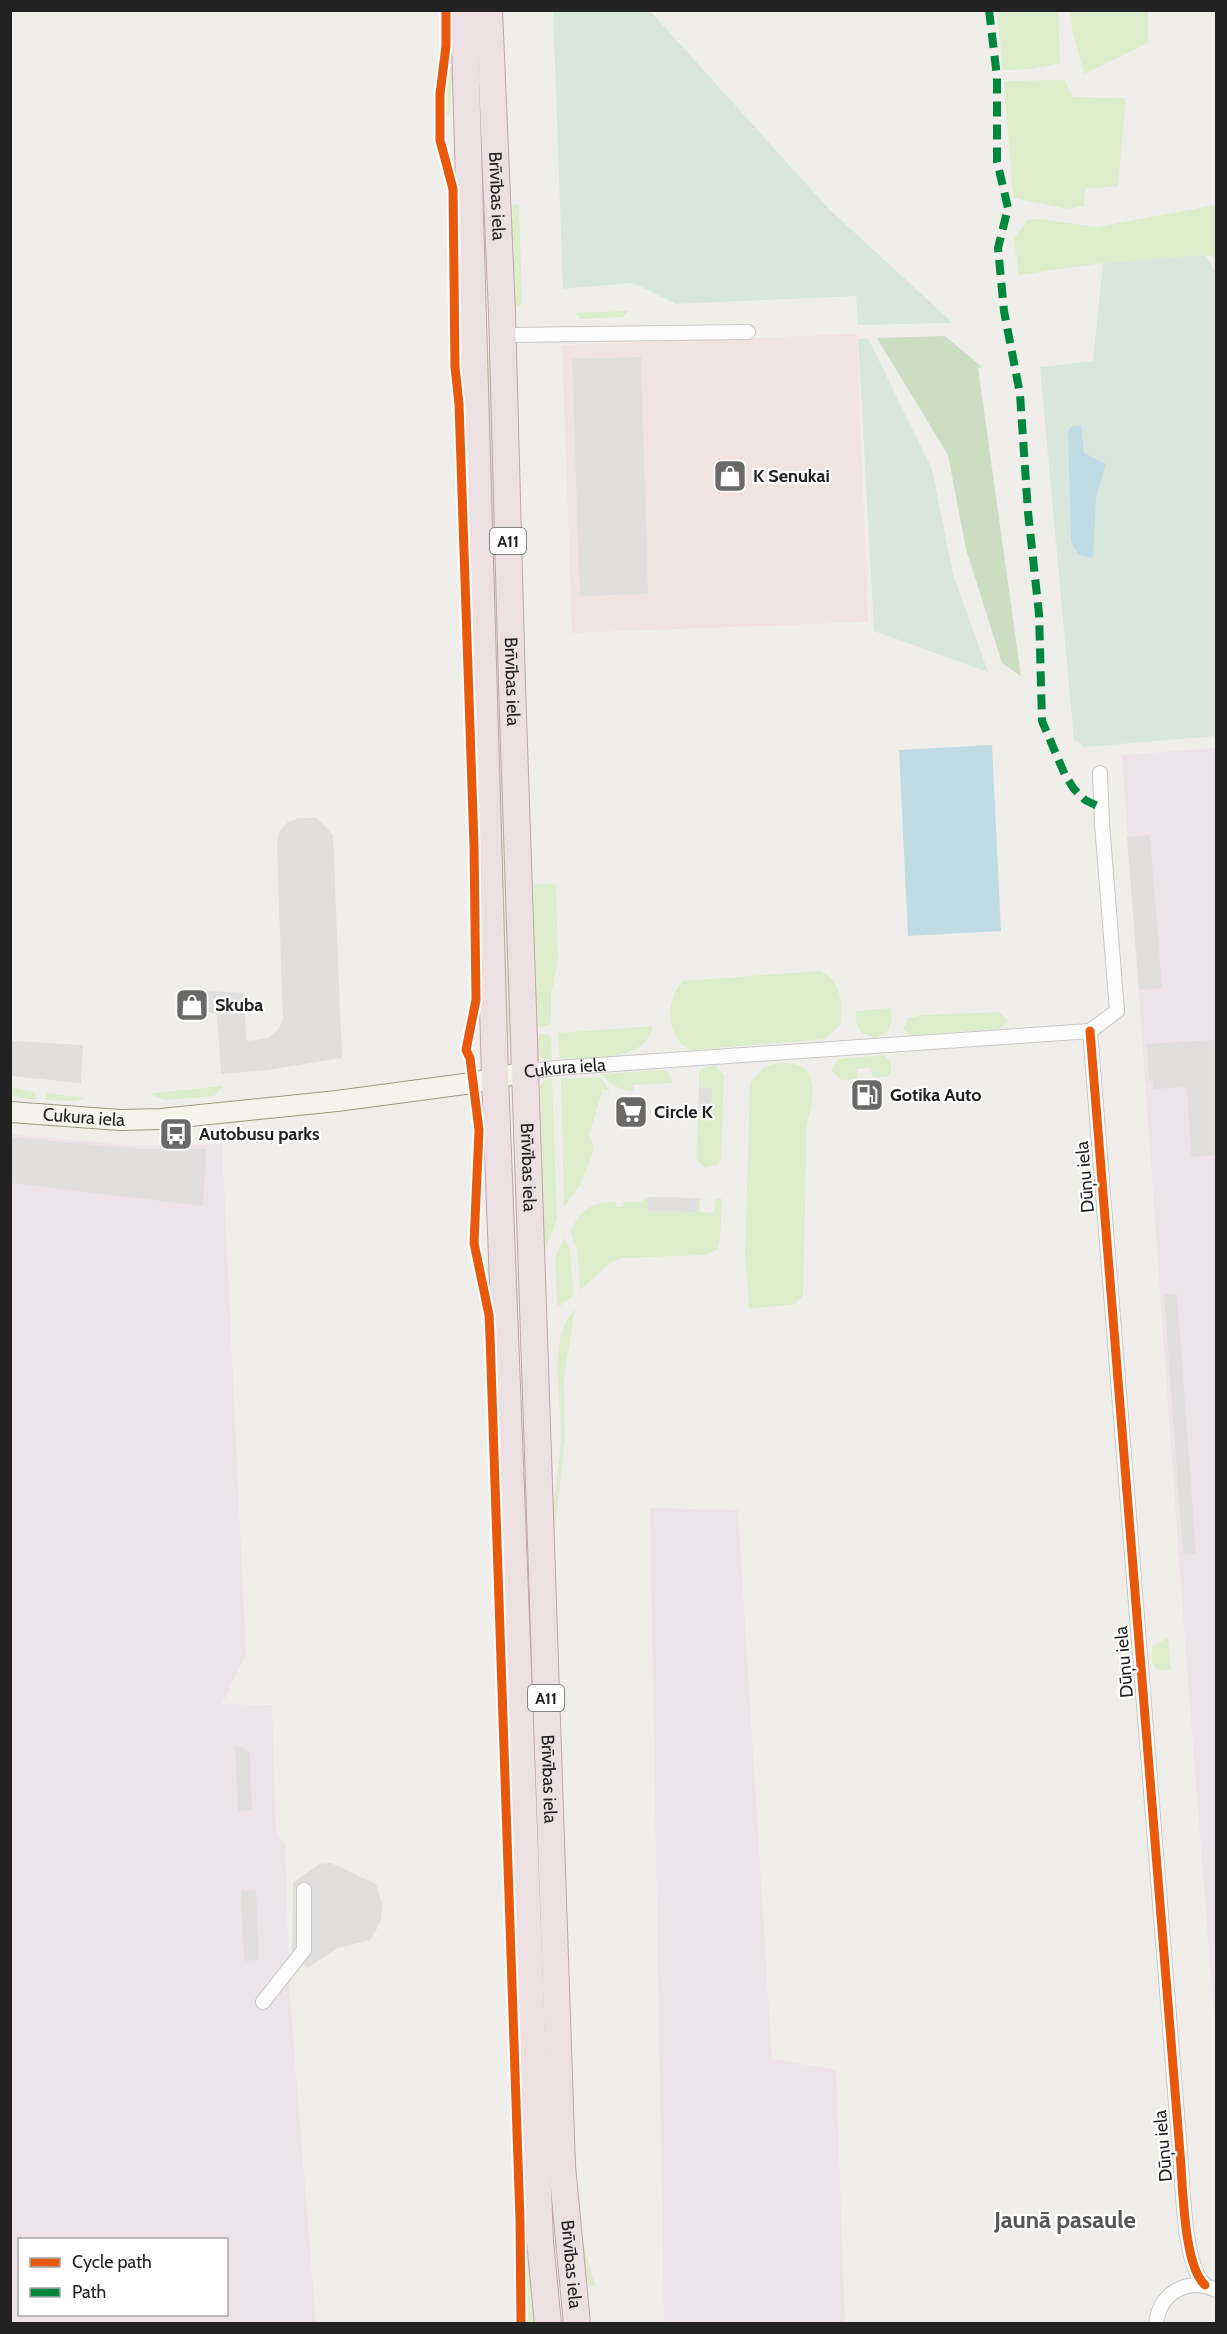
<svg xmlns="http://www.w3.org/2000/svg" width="1227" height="2334" font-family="Cabin,sans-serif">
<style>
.commercial{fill:#f1e3e1}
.industrial{fill:#ede4e9;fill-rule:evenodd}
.grass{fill:#ddeccb}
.forest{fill:#cbdec1}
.wetland{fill:#d9e6de}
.parking{fill:#e0dfde}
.water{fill:#bfdbe3}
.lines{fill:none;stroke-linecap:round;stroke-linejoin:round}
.street-casing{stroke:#c9c8c7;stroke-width:16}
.secondary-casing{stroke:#999a82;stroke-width:22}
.highway-casing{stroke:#c5a2ac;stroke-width:28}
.street{stroke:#fdfcfc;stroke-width:14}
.secondary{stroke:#f4f4ed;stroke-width:20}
.highway{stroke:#ece0e2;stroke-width:26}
.quiet{stroke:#00873e;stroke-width:8;stroke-dasharray:15 8;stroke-linecap:butt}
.cycleway-casing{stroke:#fff;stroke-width:13}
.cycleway{stroke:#e8590c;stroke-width:9}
.labels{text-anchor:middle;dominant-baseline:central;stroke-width:4.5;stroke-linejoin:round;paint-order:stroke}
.shield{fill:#fff;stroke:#646464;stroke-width:1.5}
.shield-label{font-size:16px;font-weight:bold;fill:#222}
.street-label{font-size:18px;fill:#222;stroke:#fff}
.poi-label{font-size:18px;font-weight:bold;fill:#222;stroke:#fff;text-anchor:start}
.district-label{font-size:24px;font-weight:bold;fill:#555;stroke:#fff}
</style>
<rect width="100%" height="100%" fill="#f0eeeb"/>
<path class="commercial" d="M857 334 868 622 572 633 562 345Z"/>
<path class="industrial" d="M1216 748V2041L1184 1629 1122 755Z
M11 1134 135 1146 222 1144 246 1654 222 1704 272 1705 276 1833 285 1843 290 1998 316 2323 11 2324ZM20 2240H226V2314H20Z
M650 1508 738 1510 772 2059 836 2070 845 2323H664Z"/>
<path class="grass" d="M997 11H1058L1060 63 1031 69 1003 70Z
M1071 11H1148V43L1084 74 1072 29Z
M448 60 453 71 449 115 444 116Z
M1064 80 1073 97 1126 98 1118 186 1085 189 1084 206 1068 209 1013 198 1004 81Z
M519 204 522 302 514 310 510 259 513 205Z
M1216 205V257L1205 255 1103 263 1019 275 1014 240 1027 220 1040 219 1097 227Z
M629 311 622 317 580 319 575 313Z
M485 350 492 354 513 1037 511 1043 508 1037Z
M535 884H555L556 887 558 958 551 995V1022L548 1026 533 1027 529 956Z
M820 971C842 981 843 1002 840 1025L825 1039 691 1050C665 1039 665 999 683 981Z
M890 1008 892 1019 888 1031 875 1038 862 1033 856 1023V1011Z
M1000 1012 1008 1021 1000 1029 911 1035 903 1029 908 1018 923 1015Z
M653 1026C644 1064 591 1057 560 1059L558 1033Z
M532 1034H548L551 1037 552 1060 545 1059 535 1054Z
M884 1055 891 1063V1073L887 1077H872L871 1068 857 1069 858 1079 841 1080 831 1070 838 1059Z
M779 1063C792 1063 805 1063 810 1077 818 1095 806 1117 806 1136 806 1189 804 1243 803 1296L795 1304 749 1309 745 1255 750 1083 765 1066Z
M715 1066 724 1075 721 1160 717 1165 705 1168 696 1158 698 1115H711L712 1088 699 1087V1073L702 1068Z
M664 1070 669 1073 672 1083 633 1085V1091C618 1090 611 1084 601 1074Z
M601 1077 610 1091 603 1089 589 1135 594 1147 591 1158 580 1185 564 1207 561 1079Z
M545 1080H552L557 1219 545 1251 550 1432 535 1093Z
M223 1086 214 1096 165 1100 152 1095 153 1093Z
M11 1087 35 1092 36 1100 11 1096Z
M47 1093 85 1098 76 1101 45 1100Z
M648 1197V1211L697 1212 698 1198H700V1212L714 1213 715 1199H722L720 1239 717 1250 705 1255 620 1258 608 1265 580 1290 577 1249 570 1231C582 1210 591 1201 616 1202V1207H623L624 1202H640Z
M564 1238 569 1247 574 1295 560 1306 557 1304 555 1258Z
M485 1257 494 1291 536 2323H527L493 1323 480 1258Z
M575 1309 564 1377 565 1441 555 1528V1611L575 2151 581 2233 595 2286 589 2287 576 2237 550 1530C554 1499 559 1468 561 1437 562 1398 546 1341 575 1309Z
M1168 1637 1171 1670H1157L1152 1663V1647Z"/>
<path class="forest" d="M945 336 982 367 978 368 1021 676 1002 663 966 549 948 455 877 338Z"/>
<path class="wetland" d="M553 11H650L829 209 953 323 858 325 856 296 676 304 633 283 563 289Z
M1205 255 1216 273V736L1085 747 1074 740 1040 367 1093 361 1103 263Z
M868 338 932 469 953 574 988 672 874 631 858 339Z"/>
<path class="parking" d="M641 357 648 594 580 596 572 359Z
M299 818H317L333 835 342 1058 268 1070 221 1074 217 1014 205 1011 207 991 244 993 246 1039 250 1041 269 1037 278 1030 283 1020 277 847 279 832 288 822Z
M1150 835 1162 988 1139 990 1127 837Z
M1216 1040V1155L1191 1157 1187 1087 1154 1089V1081H1149L1147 1044Z
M10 1041 83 1045 81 1083 11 1076Z
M699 1087 712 1088 711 1115H698Z
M11 1137 137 1149H206L203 1206 11 1183Z
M648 1197 698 1198 697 1212 648 1211Z
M1177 1294 1196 1553 1183 1555 1164 1295Z
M235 1747H242L250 1753 252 1810 238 1811Z
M331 1863 376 1884 382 1904 381 1922 370 1940 338 1948 307 1968 292 1952 293 1882 320 1864Z
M256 1890 259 1960 244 1961 241 1891Z"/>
<path class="water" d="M1081 425 1084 453 1106 464 1096 497 1093 558 1078 555 1071 541 1068 432 1072 426Z
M992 745 1001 931 908 936 899 750Z"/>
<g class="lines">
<defs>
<g id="street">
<path d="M502 335 748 332"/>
<path d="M1090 1031 1180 2153C1183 2184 1183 2265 1205 2285"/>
<path id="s1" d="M525 1072 556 1068 1090 1031 1117 1011 1102 824 1100 773"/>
<path d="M263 2002 304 1950V1890"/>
<path d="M1156 2324C1159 2292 1189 2277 1216 2290"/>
</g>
<g id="secondary">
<path id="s2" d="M10 1112 120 1120 161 1119 337 1101 472 1083 525 1072"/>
</g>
<g id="highway">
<path d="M464 10 495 1076 540 2241 548 2324"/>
<path id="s3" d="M489 10 502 313 512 685 562 2166 577 2324"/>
</g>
</defs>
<use href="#street" class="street-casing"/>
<use href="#secondary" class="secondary-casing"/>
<use href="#highway" class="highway-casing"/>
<use href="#street" class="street"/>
<use href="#secondary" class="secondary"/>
<use href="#highway" class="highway"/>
<path class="quiet" d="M989 10 997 77V161L1008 208 998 248 1004 311 1020 394 1028 512 1039 614 1042 721 1065 775 1074 789 1085 800 1102 808"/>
<defs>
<path id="cycleway" d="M446 10V46L440 94V140L453 189 455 367 459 404 474 846 476 1000 466 1050 470 1058 479 1130 474 1243 489 1315 490 1336 520 2220 521 2324
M1090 1031 1180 2153C1183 2184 1183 2265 1205 2285"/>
</defs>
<use href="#cycleway" class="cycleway-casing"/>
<use href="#cycleway" class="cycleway"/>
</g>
<defs>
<symbol id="shop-square" viewBox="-11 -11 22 22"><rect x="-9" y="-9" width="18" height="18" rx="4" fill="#6a6968" stroke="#fff"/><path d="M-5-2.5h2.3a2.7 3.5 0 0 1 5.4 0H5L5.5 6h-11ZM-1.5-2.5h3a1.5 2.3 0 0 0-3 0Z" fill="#fff"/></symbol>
<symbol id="fuel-square" viewBox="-11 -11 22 22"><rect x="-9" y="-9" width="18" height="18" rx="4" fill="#6a6968" stroke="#fff"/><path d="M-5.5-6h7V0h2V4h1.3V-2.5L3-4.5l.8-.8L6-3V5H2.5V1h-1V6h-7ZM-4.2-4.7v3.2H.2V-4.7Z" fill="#fff"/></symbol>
<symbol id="supermarket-square" viewBox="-11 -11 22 22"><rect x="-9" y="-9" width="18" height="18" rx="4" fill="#6a6968" stroke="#fff"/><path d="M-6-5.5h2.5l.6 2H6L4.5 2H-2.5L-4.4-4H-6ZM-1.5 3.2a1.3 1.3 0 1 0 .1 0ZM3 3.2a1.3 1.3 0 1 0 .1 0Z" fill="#fff"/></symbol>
<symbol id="bus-square" viewBox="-11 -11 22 22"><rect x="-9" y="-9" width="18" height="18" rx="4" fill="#6a6968" stroke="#fff"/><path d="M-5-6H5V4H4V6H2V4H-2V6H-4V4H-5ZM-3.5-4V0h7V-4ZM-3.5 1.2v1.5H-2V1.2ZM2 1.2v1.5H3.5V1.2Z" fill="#fff"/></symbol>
</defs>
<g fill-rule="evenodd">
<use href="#shop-square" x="711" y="457" width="38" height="38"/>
<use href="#shop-square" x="173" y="986" width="38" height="38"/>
<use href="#fuel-square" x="848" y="1076" width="38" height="38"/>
<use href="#supermarket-square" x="612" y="1093" width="38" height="38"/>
<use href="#bus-square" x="157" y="1115" width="38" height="38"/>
</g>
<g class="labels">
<g class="shield">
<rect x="490" y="528" width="36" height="26" rx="4.5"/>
<rect x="528" y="1685" width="36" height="26" rx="4.5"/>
</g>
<g class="shield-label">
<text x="508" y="541">A11</text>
<text x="546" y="1698">A11</text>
</g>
<g class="street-label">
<text stroke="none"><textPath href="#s3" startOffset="186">Brīvības iela</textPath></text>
<text stroke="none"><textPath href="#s3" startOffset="672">Brīvības iela</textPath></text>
<text stroke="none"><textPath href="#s1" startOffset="40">Cukura iela</textPath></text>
<text stroke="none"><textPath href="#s2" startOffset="74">Cukura iela</textPath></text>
<text stroke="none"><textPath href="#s3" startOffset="1158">Brīvības iela</textPath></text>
<text transform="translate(1085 1177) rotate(-95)">Dūņu iela</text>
<text transform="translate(1124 1662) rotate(-95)">Dūņu iela</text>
<text stroke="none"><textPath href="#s3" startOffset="1770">Brīvības iela</textPath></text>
<text transform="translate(1163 2146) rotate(-95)">Dūņu iela</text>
<text stroke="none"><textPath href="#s3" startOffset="2256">Brīvības iela</textPath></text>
</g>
<g class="poi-label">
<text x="753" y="476">K Senukai</text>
<text x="215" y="1005">Skuba</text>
<text x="890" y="1095">Gotika Auto</text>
<text x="654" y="1112">Circle K</text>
<text x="199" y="1134">Autobusu parks</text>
</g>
<g class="district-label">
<text x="1065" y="2219">Jaunā pasaule</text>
</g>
</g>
<rect width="1227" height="2334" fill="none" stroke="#222222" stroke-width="24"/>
<rect x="18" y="2238" width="210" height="78" fill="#ffffff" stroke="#a7a7a7" stroke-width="1.5"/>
<rect x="30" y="2258" width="30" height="9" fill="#e8590c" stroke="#a7a7a7" stroke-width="1.5"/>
<text x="72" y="2268" font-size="18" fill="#222222">Cycle path</text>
<rect x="30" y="2288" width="30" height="9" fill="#00873e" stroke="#a7a7a7" stroke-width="1.5"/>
<text x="72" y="2298" font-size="18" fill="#222222">Path</text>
</svg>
